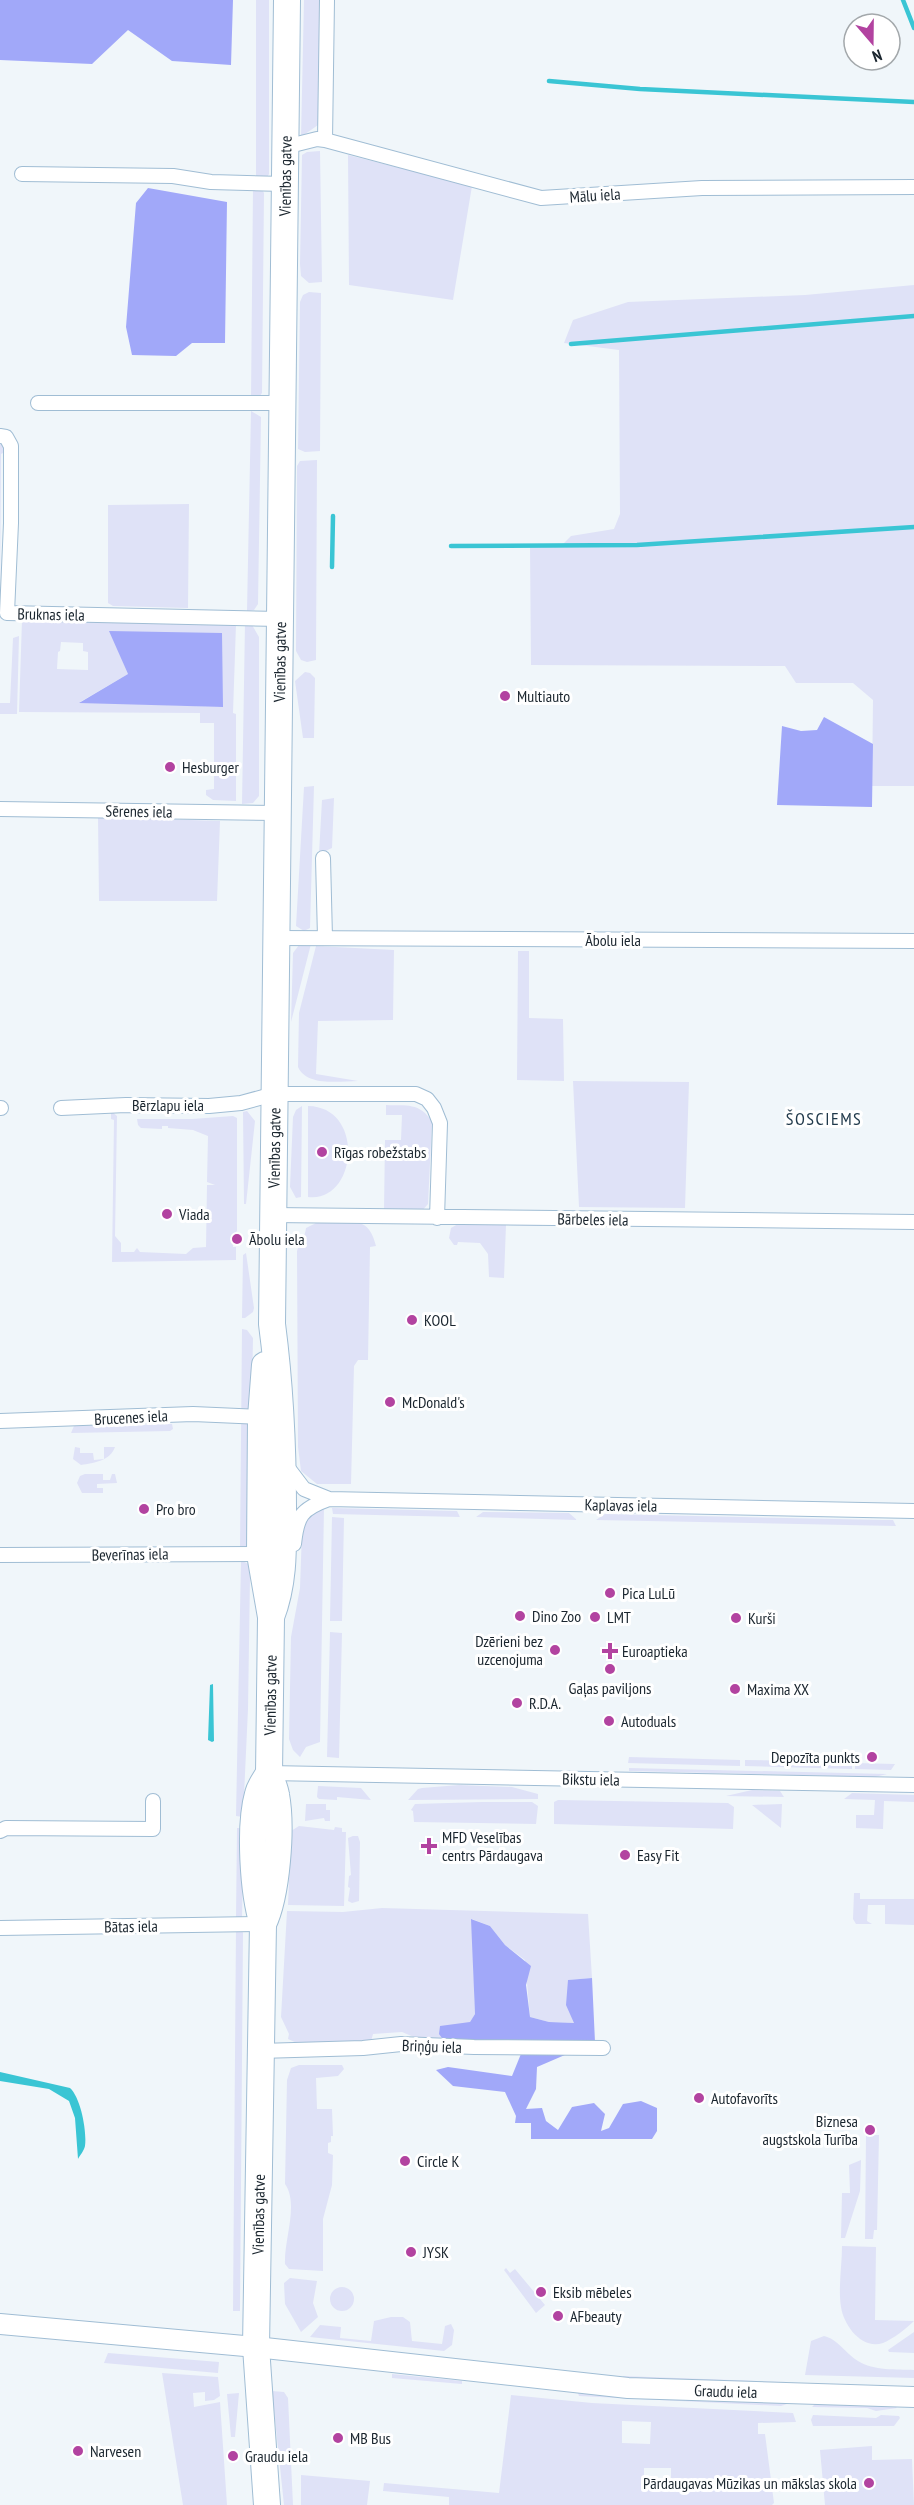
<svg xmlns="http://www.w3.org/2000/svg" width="914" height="2505" font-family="'PT Sans Narrow',sans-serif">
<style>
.green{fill:#dfe2f7;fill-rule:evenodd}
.forest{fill:#a1a8f9}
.water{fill:#3ac5d4}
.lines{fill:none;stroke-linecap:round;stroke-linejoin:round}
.stream{stroke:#3ac5d4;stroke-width:4.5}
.street-casing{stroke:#a0bdd4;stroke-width:16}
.secondary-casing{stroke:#a0bdd4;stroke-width:22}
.highway-casing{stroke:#a0bdd4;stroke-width:28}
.street{stroke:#fff;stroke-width:14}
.secondary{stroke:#fff;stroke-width:20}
.highway{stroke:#fff;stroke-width:26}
.poi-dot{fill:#b243a0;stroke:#fff;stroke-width:2}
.labels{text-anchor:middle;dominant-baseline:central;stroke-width:6;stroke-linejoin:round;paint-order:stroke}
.street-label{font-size:16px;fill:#1a252e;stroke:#fff}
.poi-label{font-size:16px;fill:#1a252e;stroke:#fff;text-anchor:start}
.neighbourhood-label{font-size:18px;letter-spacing:1.5px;fill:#1f384a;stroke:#fff}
</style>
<rect width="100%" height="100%" fill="#f0f6fa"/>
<path class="green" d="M256 0H269V174L266 179H256Z
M304 0H320L318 125 301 137Z
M320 151 322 282 309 283 301 276 300 264 302 155 307 152Z
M348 155 472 186 453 300 349 285Z
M253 189 262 190 264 193 262 393 259 397 251 398Z
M914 285V786H872L873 700 853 683H796L785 666 531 665 530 546 562 545 571 536 614 529 620 514 619 350 564 343 573 320 628 302 805 295Z
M309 292 321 293 320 451 305 452 298 449 300 302 303 295Z
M251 411 261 417 258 604 254 610 247 611Z
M0 443 3 446V453L1 454 0 602Z
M317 460 316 660 307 662 301 660 296 651 297 466 300 461Z
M189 504 188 608 113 606 108 603V505Z
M22 620 236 624 233 713 236 714V801L213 800 206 795V790L214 789V723H200V713L19 712ZM110 631 223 707 80 702 128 674ZM61 642 83 643V651L88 652V670L57 669 58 652 60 651Z
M245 623 252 625 259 637V796L253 803 242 804Z
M19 636 17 714H0V703H10L13 638Z
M305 672 310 673 315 678 314 738H303L295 681Z
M314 786 310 928 304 931 296 926 304 787Z
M334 798 332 848 319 854 322 800Z
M98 817 220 821 217 901H99Z
M311 944 291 1022 293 953 299 945Z
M316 946 394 950 393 1020 318 1021 316 1074 358 1081C340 1081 307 1087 298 1067L299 1013Z
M518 951H529V1018L563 1019 564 1081 517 1080Z
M573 1081 689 1082 685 1208 579 1207Z
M386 1105C406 1106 420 1102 432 1122L428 1204 421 1212 384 1210 385 1140H401L402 1115H386Z
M302 1106 301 1197 296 1198 290 1187 293 1117 296 1110Z
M308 1106C366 1107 357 1203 308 1197Z
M111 1111 117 1116 115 1236 121 1243V1252H134L137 1248 140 1252 186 1254 193 1248 206 1247 207 1185H215L207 1182 208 1136 193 1130 168 1128V1126H162V1129L141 1128 138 1125 137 1119H192L233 1116 237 1118V1231L232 1236 233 1247H236V1260L112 1262 114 1120 111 1119Z
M247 1111 255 1121 246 1204H244L243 1112Z
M338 1221C360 1221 370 1222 376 1246L370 1247 368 1360H358L354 1366 351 1484H317L301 1471 298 1447 297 1251C300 1242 305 1237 306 1228L316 1223Z
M531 1222 543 1226 506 1225 504 1278 489 1277 488 1254 480 1243 458 1242 457 1245H454L449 1238 451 1228 458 1224Z
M246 1253 254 1308 253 1312 245 1318H242L243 1255Z
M242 1329 247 1330 253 1338 249 1547 240 1548Z
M172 1424 173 1429 170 1431 71 1433 74 1426Z
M75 1447 80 1448V1453H93L94 1460 104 1459V1447H115C110 1461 94 1463 81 1465L73 1459Z
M85 1474H103V1480H110L112 1474H115L117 1483 97 1484V1488H103V1493H82L77 1483 80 1476Z
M324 1507 320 1742 306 1747 300 1757 293 1750 289 1739 291 1637 300 1588 302 1531 307 1518 312 1512Z
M332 1508 457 1511 460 1517 333 1514Z
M483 1512 569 1513 577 1520 476 1517Z
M605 1514 883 1520H893L896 1526 596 1520Z
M332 1517 344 1518 342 1621H330Z
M241 1560 248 1564 250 1577 248 1709 243 1817 236 1816Z
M330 1632 342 1633 339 1758 327 1757Z
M629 1757 740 1760V1766L628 1763Z
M745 1760 852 1762V1769L745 1766Z
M855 1763 895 1764 891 1770 855 1769Z
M629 1768 887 1774 875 1777 629 1771Z
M459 1785 512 1787 538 1794V1799L408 1800 418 1789 422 1788Z
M318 1786 361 1788 371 1800 337 1797V1800L319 1799 317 1797Z
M752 1790 780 1791 784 1797 726 1796Z
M852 1793 914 1795V1802L884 1801 883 1829 856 1828V1815H874L875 1800 844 1799Z
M558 1800 728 1803 734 1807 733 1829 554 1824V1802Z
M482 1802H532L538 1806 536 1824 414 1822 413 1811 411 1810 415 1804Z
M306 1804H326V1810H330V1821H325L324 1818 305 1821Z
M782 1804 781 1828 752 1805Z
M299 1826 334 1830 335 1827 342 1828V1832H346L344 1906 288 1905 291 1831Z
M237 1828H244L242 1917H236Z
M353 1836H358L360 1842 359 1901 352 1903 348 1901 350 1888 348 1887 349 1876 351 1875 348 1838Z
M854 1893H860V1899H914V1925L885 1924V1905H868L867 1921 872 1924H856L853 1919Z
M382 1908 588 1914 592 1978 568 1980 575 2023 549 2022 530 2017 525 1960 505 1945 490 1926 472 1919 475 2014 470 2022 447 2045 421 2040 402 2032 373 2034 370 2045 299 2044 288 2039 289 2034 281 2017 287 1911 343 1912Z
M236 1928H241L243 1933 240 2311H233Z
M299 2065H342L344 2069 338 2076 316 2078 317 2109H332L333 2136H331V2142L328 2143V2153L333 2155 332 2185 323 2219V2271L289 2269 285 2264C284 2239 299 2204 285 2184L287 2080 291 2068Z
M866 2135H879L877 2230H874L873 2239H865Z
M861 2160 860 2191 845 2238H841L842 2193H850L849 2165Z
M842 2246 876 2247 875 2320 914 2321C907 2328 893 2339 883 2343 862 2350 844 2326 841 2307 838 2288 842 2265 842 2246Z
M506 2268 510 2273 515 2269 545 2305 536 2313 504 2270Z
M290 2278 317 2281 313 2303 318 2317 301 2332 285 2304 284 2283Z
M330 2299a12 12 0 1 1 24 0a12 12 0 1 1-24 0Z
M391 2317H403L410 2322 412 2341 442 2344 445 2326 451 2324 454 2330 452 2345 444 2351 310 2337 320 2325 341 2327 340 2338 371 2341 374 2321Z
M914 2332V2353L889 2352 888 2350Z
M824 2336C838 2339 846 2354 858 2361 874 2371 896 2369 914 2370V2378L805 2375 811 2341Z
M108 2353 219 2362 218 2373 104 2363Z
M162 2373 218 2377 220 2396 214 2400 205 2401V2392L193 2393 194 2407 220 2402 227 2505H183Z
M392 2374 462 2381V2384L392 2378Z
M623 2376 787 2382 623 2379Z
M272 2391 284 2392 288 2398 293 2505H284Z
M239 2393 235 2437H231L227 2394Z
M578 2393 784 2403 787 2404 781 2406 579 2396Z
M511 2395 592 2403 793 2413 796 2422 758 2423V2434H765L774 2503 772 2505H449V2497L383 2491 384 2483 499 2493ZM622 2421 651 2422 650 2444 622 2443ZM644 2468H671V2479L644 2481Z
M815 2404 894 2405 897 2408 876 2411 867 2408 812 2407Z
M813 2415 876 2418 881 2415 899 2416 900 2418 894 2426H813L811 2420Z
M872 2446V2460L912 2459 914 2505H825L820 2450Z
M301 2475 370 2481 367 2505H301Z"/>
<path class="forest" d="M0 0H233L231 65 172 61 128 30 92 64 0 60Z
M148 188 227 202 225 343H192L176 356 132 355 126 327 136 203Z
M109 631 222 633 223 707 79 703 128 674Z
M824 717 873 744 872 807 777 805 782 726 801 731 817 730Z
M471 1919 490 1926 505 1945 531 1966 526 1985 530 2017 549 2022 574 2023 566 2005 568 1980 592 1978 595 2042 537 2067 536 2089 526 2109 542 2108 546 2121 558 2130 572 2107 594 2103 605 2114 601 2131 609 2128 623 2104 641 2101 657 2108V2131L652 2139H531V2123H515L516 2116 505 2092 453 2086 436 2070 448 2067 512 2076 525 2044 447 2045 439 2034 440 2026 470 2022 475 2014Z"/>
<path class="water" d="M213 1684 214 1741 212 1742 208 1740 210 1685Z
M0 2072 70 2088C81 2098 87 2132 85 2146 84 2151 80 2155 78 2159L75 2118 69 2101 49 2089 0 2081Z"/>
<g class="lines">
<path class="stream" d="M903 0 914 28
M549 81 640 89 914 102
M571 344 914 316
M451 546 637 545 914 527
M332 567 333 516"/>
<defs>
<path id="street" d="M325 140 327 0
M285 147 317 139 325 140 541 198 702 188 914 187
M22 174 173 176 211 182 284 184
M38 403H283
M0 436 6 437 11 446V523L7 613 280 619
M0 809 278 813
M323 858 325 938
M275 938 914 941
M0 1108H1
M61 1108 126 1105 209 1106 241 1103 274 1094H416L427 1099 434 1108 440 1123 437 1218
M272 1215 914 1222
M0 1421 193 1414 261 1417
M285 1464 304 1489 329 1499
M294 1544C297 1516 301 1509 329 1499L914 1511
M0 1555 260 1554
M269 1773 914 1785
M0 1831 6 1828 153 1829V1801
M0 1928 263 1924
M260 2051 363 2048 401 2044 474 2047 603 2048"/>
<g id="secondary">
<path id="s1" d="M0 2324 256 2347 628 2388 914 2397"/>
</g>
<g id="highway">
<path id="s2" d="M271 1617C285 1581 283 1545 283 1508 283 1446 280 1385 272 1324L287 0"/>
<path id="s3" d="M263 1924C277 1895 282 1827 276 1795 275 1788 271 1780 269 1773L271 1617 260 1554 261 1417 265 1365"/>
<path id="s4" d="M267 2505 256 2347 263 1924C253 1893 249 1826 258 1794 260 1786 265 1780 269 1773"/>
</g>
</defs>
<use href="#street" class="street-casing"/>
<use href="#secondary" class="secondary-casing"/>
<use href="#highway" class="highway-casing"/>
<use href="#street" class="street"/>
<use href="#secondary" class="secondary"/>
<use href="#highway" class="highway"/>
</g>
<g class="poi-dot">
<circle cx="505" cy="696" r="6"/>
<circle cx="170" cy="767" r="6"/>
<circle cx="322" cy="1152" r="6"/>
<circle cx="167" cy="1214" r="6"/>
<circle cx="237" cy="1239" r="6"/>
<circle cx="412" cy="1320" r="6"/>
<circle cx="390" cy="1402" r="6"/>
<circle cx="144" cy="1509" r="6"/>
<circle cx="610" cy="1593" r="6"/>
<circle cx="520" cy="1616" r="6"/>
<circle cx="595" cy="1617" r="6"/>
<circle cx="736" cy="1618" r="6"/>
<circle cx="555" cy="1650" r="6"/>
<path d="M607 1642h6v6h6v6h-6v6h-6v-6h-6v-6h6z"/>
<circle cx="610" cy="1669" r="6"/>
<circle cx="735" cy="1689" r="6"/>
<circle cx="517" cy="1703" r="6"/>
<circle cx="609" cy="1721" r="6"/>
<circle cx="872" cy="1757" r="6"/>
<path d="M426 1837h6v6h6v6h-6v6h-6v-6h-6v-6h6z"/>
<circle cx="625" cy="1855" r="6"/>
<circle cx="699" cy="2098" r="6"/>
<circle cx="870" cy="2130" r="6"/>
<circle cx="405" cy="2161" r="6"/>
<circle cx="411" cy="2252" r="6"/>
<circle cx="541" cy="2292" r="6"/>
<circle cx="558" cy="2316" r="6"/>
<circle cx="338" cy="2438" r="6"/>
<circle cx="78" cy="2451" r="6"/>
<circle cx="233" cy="2456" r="6"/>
<circle cx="869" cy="2483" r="6"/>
</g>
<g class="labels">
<g class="street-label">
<text stroke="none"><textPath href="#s2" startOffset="1443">Vienības gatve</textPath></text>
<text transform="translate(595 195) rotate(-4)">Mālu iela</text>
<text transform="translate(51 614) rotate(1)">Bruknas iela</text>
<text stroke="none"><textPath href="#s2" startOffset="957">Vienības gatve</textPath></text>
<text transform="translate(139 811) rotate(1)">Sērenes iela</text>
<text x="613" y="940">Ābolu iela</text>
<text x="168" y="1105">Bērzlapu iela</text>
<text stroke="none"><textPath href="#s2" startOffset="471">Vienības gatve</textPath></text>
<text transform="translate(593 1219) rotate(1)">Bārbeles iela</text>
<text transform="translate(131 1417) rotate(-3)">Brucenes iela</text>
<text transform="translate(621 1505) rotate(1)">Kaplavas iela</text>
<text transform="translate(130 1554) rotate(-1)">Beverīnas iela</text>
<text stroke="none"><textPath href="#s3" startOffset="232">Vienības gatve</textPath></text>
<text transform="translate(591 1779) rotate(1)">Bikstu iela</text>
<text transform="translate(131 1926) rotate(-1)">Bātas iela</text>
<text transform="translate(432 2046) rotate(2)">Briņģu iela</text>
<text stroke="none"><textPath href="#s4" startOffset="291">Vienības gatve</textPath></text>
<text stroke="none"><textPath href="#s1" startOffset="729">Graudu iela</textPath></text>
</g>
<g class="poi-label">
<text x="517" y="696">Multiauto</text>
<text x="182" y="767">Hesburger</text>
<text x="334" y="1152">Rīgas robežstabs</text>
<text x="179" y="1214">Viada</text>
<text x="249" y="1239">Ābolu iela</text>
<text x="424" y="1320">KOOL</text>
<text x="402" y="1402">McDonald's</text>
<text x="156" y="1509">Pro bro</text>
<text x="622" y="1593">Pica LuLū</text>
<text x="532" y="1616">Dino Zoo</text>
<text x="607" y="1617">LMT</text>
<text x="748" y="1618">Kurši</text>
<text x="543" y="1641" text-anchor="end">Dzērieni bez<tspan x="543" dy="18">uzcenojuma</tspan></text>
<text x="622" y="1651">Euroaptieka</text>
<text x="610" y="1688" text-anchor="middle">Gaļas paviljons</text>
<text x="747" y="1689">Maxima XX</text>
<text x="529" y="1703">R.D.A.</text>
<text x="621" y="1721">Autoduals</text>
<text x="860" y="1757" text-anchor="end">Depozīta punkts</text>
<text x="442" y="1837">MFD Veselības<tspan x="442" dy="18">centrs Pārdaugava</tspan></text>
<text x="637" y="1855">Easy Fit</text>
<text x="711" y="2098">Autofavorīts</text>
<text x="858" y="2121" text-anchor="end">Biznesa<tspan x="858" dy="18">augstskola Turība</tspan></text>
<text x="417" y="2161">Circle K</text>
<text x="423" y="2252">JYSK</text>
<text x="553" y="2292">Eksib mēbeles</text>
<text x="570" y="2316">AFbeauty</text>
<text x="350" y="2438">MB Bus</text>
<text x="90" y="2451">Narvesen</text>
<text x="245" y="2456">Graudu iela</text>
<text x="857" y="2483" text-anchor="end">Pārdaugavas Mūzikas un mākslas skola</text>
</g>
<g class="neighbourhood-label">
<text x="824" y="1118">ŠOSCIEMS</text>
</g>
</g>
<g transform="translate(872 42) rotate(160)"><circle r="28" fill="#ffffff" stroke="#a3a8ab" stroke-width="1.5"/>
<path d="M0-4.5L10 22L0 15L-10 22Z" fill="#b243a0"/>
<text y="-9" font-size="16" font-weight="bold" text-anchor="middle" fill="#1a252e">N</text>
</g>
</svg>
